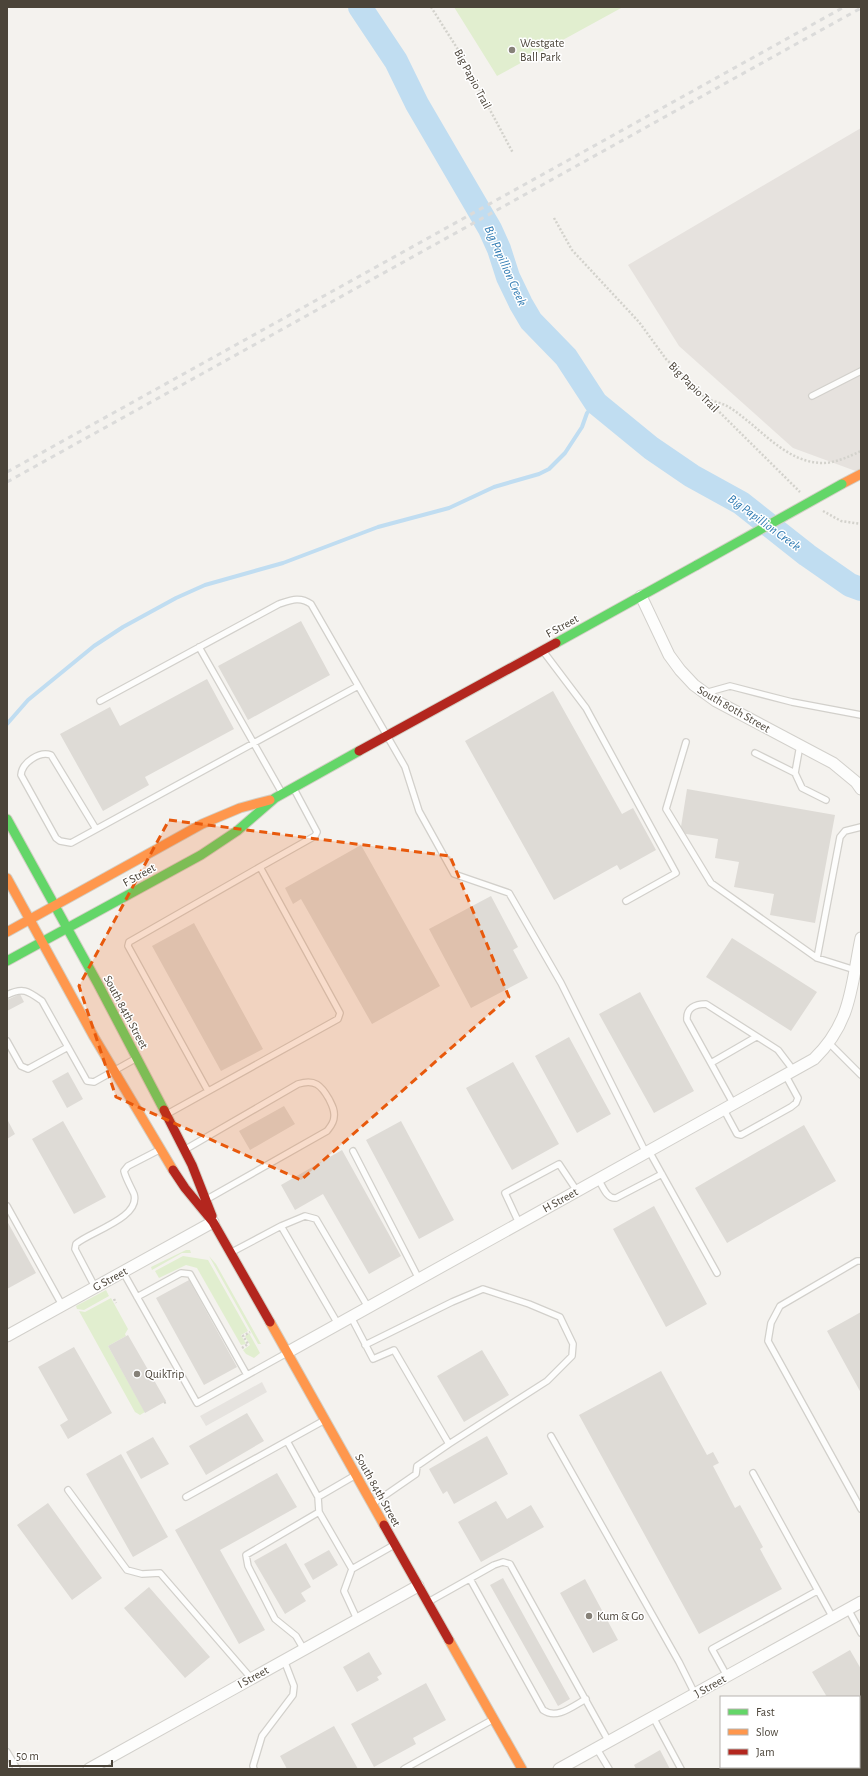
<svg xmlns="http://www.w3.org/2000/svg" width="868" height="1776" font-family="'Alegreya Sans',sans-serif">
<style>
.industrial{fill:#e6e2de}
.green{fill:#e1eecf}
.parking{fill:#e6e3df}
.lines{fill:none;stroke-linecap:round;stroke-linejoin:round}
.stream{stroke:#c0ddf1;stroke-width:4}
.river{stroke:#c0ddf1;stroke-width:24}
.building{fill:#dedbd6}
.lane-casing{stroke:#d2d0cb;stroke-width:8}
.street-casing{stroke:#d2d0cb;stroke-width:13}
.fast-casing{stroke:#d3cfc5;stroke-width:11}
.slow-casing{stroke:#d3cfc5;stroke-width:11}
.jam-casing{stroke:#d3cfc5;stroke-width:11}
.path{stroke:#d3d2cc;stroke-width:2.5;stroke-dasharray:2 2;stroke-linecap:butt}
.lane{stroke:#fdfdfc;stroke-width:5.5}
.street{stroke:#fdfdfc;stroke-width:11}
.fast{stroke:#63d668;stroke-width:9}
.slow{stroke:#ff974d;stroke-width:9}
.jam{stroke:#b3261e;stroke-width:9}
.rail{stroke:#dbdbda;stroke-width:3;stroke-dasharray:5 5;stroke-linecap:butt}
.fast-bridge-casing{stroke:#d3cfc5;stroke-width:11;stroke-linecap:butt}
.fast-bridge{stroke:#63d668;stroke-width:9}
.marked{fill:#e8590c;fill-opacity:0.2;stroke:#e8590c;stroke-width:3;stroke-dasharray:8 5;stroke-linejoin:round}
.poi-dot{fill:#868178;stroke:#fff;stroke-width:1.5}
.labels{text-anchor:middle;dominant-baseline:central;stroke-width:3;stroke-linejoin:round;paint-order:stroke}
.poi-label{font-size:12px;fill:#4b4439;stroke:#fff;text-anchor:start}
.street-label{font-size:12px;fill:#4b4439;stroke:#fff}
.water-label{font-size:13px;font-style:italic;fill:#2e7ab2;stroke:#fff}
</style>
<rect width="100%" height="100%" fill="#f4f2ee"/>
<path class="industrial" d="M861 128V473L793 448 679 346 628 265Z"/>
<path class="green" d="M454 7H623L497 76Z
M186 1250H190L191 1253H182L152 1270 151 1267Z
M183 1256 208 1260 248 1331 241 1335 246 1344 241 1345 197 1268 186 1265 159 1278 155 1271Z
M209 1256 216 1264 261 1344H258Z
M106 1290 109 1296 84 1310 77 1309 76 1306Z
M111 1298 128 1329 125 1334 126 1336 108 1346 145 1412 140 1415 135 1412 79 1311 85 1312Z
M249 1333 260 1353 254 1358 246 1354 243 1350 250 1345 245 1336Z"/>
<path class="parking" d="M262 1382 267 1392 206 1426 200 1416Z"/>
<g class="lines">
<path class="stream" d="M7 724 28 700 94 646 123 627 176 598 205 585 283 563 378 527 449 508 494 487 539 474 549 469 565 453 582 427 587 413 596 403"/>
<path class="river" d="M360 7 396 61 417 104 490 229 499 249 508 277 521 304 531 321 566 357 596 403 651 448 692 476 741 503 807 555 850 585 861 589"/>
</g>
<path class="building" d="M301 621 330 675 248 720 218 666Z
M207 679 234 729 145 777 149 785 103 811 60 734 110 707 120 726Z
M553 691 622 814 633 808 656 850 620 870 617 865 554 900 465 741Z
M687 789 835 815 815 923 770 915 774 894 734 887 739 862 715 858 718 839 680 833Z
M361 845 440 986 372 1024 301 899 293 904 285 888Z
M491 896 518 947 513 950 528 978 471 1008 429 929Z
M194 923 263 1049 221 1071 152 946Z
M732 938 817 992 791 1031 706 977Z
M640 992 694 1091 654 1113 599 1014Z
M20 994 24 1002 7 1011V1000Z
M569 1037 611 1114 577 1133 535 1056Z
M513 1062 559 1144 512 1170 466 1088Z
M68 1072 83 1099 67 1108 52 1081Z
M284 1106 295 1124 250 1150 239 1131Z
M7 1119 15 1134 7 1139Z
M63 1121 106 1197 74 1214 32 1139Z
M401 1121 454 1220 419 1239 366 1140Z
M804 1125 836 1181 727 1243 695 1188Z
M342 1150 401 1256 369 1274 323 1194 295 1210 281 1185Z
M654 1206 707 1304 666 1327 613 1229Z
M7 1221 36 1273 7 1289Z
M189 1280 237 1367 204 1385 156 1298Z
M861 1312V1393L827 1331Z
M128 1335 166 1401 145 1413 108 1346Z
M74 1347 112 1413 68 1439 60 1425 68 1420 38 1367Z
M482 1350 509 1395 464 1422 437 1376Z
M661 1371 707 1455 713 1452 719 1463 713 1466 735 1508 740 1505 763 1547 760 1549 782 1589 699 1634 579 1415Z
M247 1413 264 1441 206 1475 189 1446Z
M487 1436 508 1474 454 1504 447 1491 443 1494 429 1469Z
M153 1437 169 1464 141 1479 126 1452Z
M121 1454 168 1537 133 1557 86 1474Z
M277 1473 297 1507 220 1550 265 1630 239 1644 175 1530Z
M496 1501 507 1519 531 1505 544 1527 481 1562 458 1522Z
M48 1503 102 1578 72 1600 17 1525Z
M286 1543 311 1587 301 1593 306 1601 285 1614 254 1561Z
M329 1550 338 1565 313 1580 304 1564Z
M503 1578 570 1699 558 1706 490 1585Z
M585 1579 618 1640 593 1653 560 1593Z
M149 1587 210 1657 185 1678 124 1608Z
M850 1650 861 1669V1723L859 1724V1697H827L812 1672Z
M369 1652 382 1674 377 1677 379 1680 357 1692 343 1667Z
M426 1683 446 1720 413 1738 416 1744 374 1767 351 1724Z
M334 1726 358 1769H287L280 1756Z
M660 1750 670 1769H636L634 1765Z"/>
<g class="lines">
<defs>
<path id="lane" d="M812 396 861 371
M199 647 282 793
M543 651 586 708 676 873 626 901
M705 693 730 686 792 702 861 715
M100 701 279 604C291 600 300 596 311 604L405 767 419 811 454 874 509 893 561 983 646 1153
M686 742 666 809 711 883 817 958 855 970
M755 753 795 773 800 745
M795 773 802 788 826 800
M96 829 51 755C40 751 22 762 21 775L56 838 60 841 71 843 358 686
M817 958 840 837 845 831 861 827
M7 995C23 987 28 991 42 1001L87 1081 94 1082 135 1059
M7 1041 21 1066 28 1069 68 1047
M829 1043 861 1075
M711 1063 756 1037
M208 1091 128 946 129 942 260 867
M734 1105 687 1020C686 1008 695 1004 706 1004L778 1050 794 1071
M724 1110 737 1134 741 1135 791 1107 796 1103 798 1098 786 1076
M169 1113 338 1019 340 1013 260 867 315 836 317 832 294 789
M186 1149 298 1084C315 1079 321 1085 329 1099 332 1105 335 1110 334 1117 334 1123 330 1127 327 1131L209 1198
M353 1151 419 1279
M649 1151 717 1273
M598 1179C603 1186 606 1199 616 1198L662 1174
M7 1206 62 1305
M519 1223 505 1193 559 1164 577 1191
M281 1226 338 1324
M232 1252 281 1226 305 1216 316 1219 368 1307
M861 1261H857L780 1306 771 1323 768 1341 861 1509
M123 1272 197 1403 285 1354
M95 1287 75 1249 76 1244C89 1232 141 1218 134 1194 131 1187 126 1179 124 1171L128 1166 159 1150
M137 1297 181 1273 190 1274 247 1375
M351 1317 373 1359 394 1350 449 1444 417 1466 416 1474 374 1503
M365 1345 452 1302 483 1289 529 1304 560 1317 573 1344 572 1356 547 1381 449 1444
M551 1436 679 1662 695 1694
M287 1441 318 1497 354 1476
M753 1473 833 1618
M68 1490 127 1570 142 1574 160 1573 251 1678
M186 1497 323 1421
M318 1497 319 1512 352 1569 394 1545
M352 1569 344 1591 357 1619
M470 1579 543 1710C557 1720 573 1706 586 1699
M430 1601 494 1565 503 1562 510 1564 609 1742
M848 1609 861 1633
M303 1648 296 1636 275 1619 248 1566 246 1555 319 1512
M727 1676 712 1649 817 1591
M653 1717 681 1769
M597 1749 609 1769
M7 1752 17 1769
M787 1767 789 1769
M254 1769 253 1766 262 1736 293 1695 294 1686 284 1660
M404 1769 492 1720
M764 1769 766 1767"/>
<path id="street" d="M641 596 669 655 680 670 694 685 716 701 833 763 856 782 861 789
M7 1336 213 1222
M288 1352 814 1059C852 1022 851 986 861 938
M89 1769 418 1586
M559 1769 861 1602"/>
<path id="fast" d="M556 643 697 565
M7 819 98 984 164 1110
M7 961 201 855 237 831 275 798 359 751"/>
<path id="slow" d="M842 484 861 474
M7 878 94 1037 173 1170
M7 932 202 824 240 808 270 800
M270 1322 384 1525
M449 1640 522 1769"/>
<path id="jam" d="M359 751 556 643
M164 1110 192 1165 212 1216
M173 1170 185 1188 213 1222 270 1322
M384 1525 449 1640"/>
</defs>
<use href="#lane" class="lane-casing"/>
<use href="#street" class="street-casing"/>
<use href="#fast" class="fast-casing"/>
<use href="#slow" class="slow-casing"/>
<use href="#jam" class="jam-casing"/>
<path class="path" d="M431 7 457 48 513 153
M554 218 572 250 639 322 666 359 800 492
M707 399C713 401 721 403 727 406 758 424 784 463 823 463 836 463 850 456 861 451
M823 511 841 521 861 524
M114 1299 116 1303
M242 1348 248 1344 243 1336 250 1332
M164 1403 166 1402"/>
<use href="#lane" class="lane"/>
<use href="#street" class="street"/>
<use href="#fast" class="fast"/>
<use href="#slow" class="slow"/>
<use href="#jam" class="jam"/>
<path class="rail" d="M7 472 844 7
M7 482 861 8"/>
<defs>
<path id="fast-bridge" d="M697 565 842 484"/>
</defs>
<use href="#fast-bridge" class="fast-bridge-casing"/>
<use href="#fast-bridge" class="fast-bridge"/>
</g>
<path class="marked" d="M169 820 450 856 509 997 301 1180 116 1097 79 986Z"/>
<g class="poi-dot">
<circle cx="512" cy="50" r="4"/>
<circle cx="137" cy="1374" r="4"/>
<circle cx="589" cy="1616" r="4"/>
</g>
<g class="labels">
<g class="poi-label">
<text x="520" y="43">Westgate<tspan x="520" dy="14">Ball Park</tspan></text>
<text x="145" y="1374">QuikTrip</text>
<text x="597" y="1616">Kum &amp; Go</text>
</g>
<g class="street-label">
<text transform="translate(473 79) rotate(62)">Big Papio Trail</text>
<text transform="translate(694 387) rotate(45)">Big Papio Trail</text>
<text transform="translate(562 626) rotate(-29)">F Street</text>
<text transform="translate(734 709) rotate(30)">South 80th Street</text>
<text transform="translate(139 875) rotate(-29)">F Street</text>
<text transform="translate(126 1012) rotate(62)">South 84th Street</text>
<text transform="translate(560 1200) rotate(-29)">H Street</text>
<text transform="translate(110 1279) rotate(-29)">G Street</text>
<text transform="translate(378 1490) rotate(61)">South 84th Street</text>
<text transform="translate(253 1677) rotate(-29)">I Street</text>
<text transform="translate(710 1686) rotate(-29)">J Street</text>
</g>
<g class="water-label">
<text transform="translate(505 266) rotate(66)">Big Papillion Creek</text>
<text transform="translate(764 523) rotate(36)">Big Papillion Creek</text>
</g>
</g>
<rect width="868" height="1776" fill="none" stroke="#4b4439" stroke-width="16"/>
<rect x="720" y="1696" width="140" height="72" fill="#ffffff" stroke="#b7b4b0"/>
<rect x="728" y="1709" width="20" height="6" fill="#63d668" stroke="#b7b4b0"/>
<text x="756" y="1716" font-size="12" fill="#4b4439">Fast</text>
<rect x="728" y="1729" width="20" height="6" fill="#ff974d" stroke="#b7b4b0"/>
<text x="756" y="1736" font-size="12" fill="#4b4439">Slow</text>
<rect x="728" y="1749" width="20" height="6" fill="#b3261e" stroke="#b7b4b0"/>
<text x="756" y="1756" font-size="12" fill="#4b4439">Jam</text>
<path d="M10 1760v6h102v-6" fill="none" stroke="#4b4439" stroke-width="2"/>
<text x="16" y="1760" font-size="12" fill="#4b4439" stroke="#ffffff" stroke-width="3" paint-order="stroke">50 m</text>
</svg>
